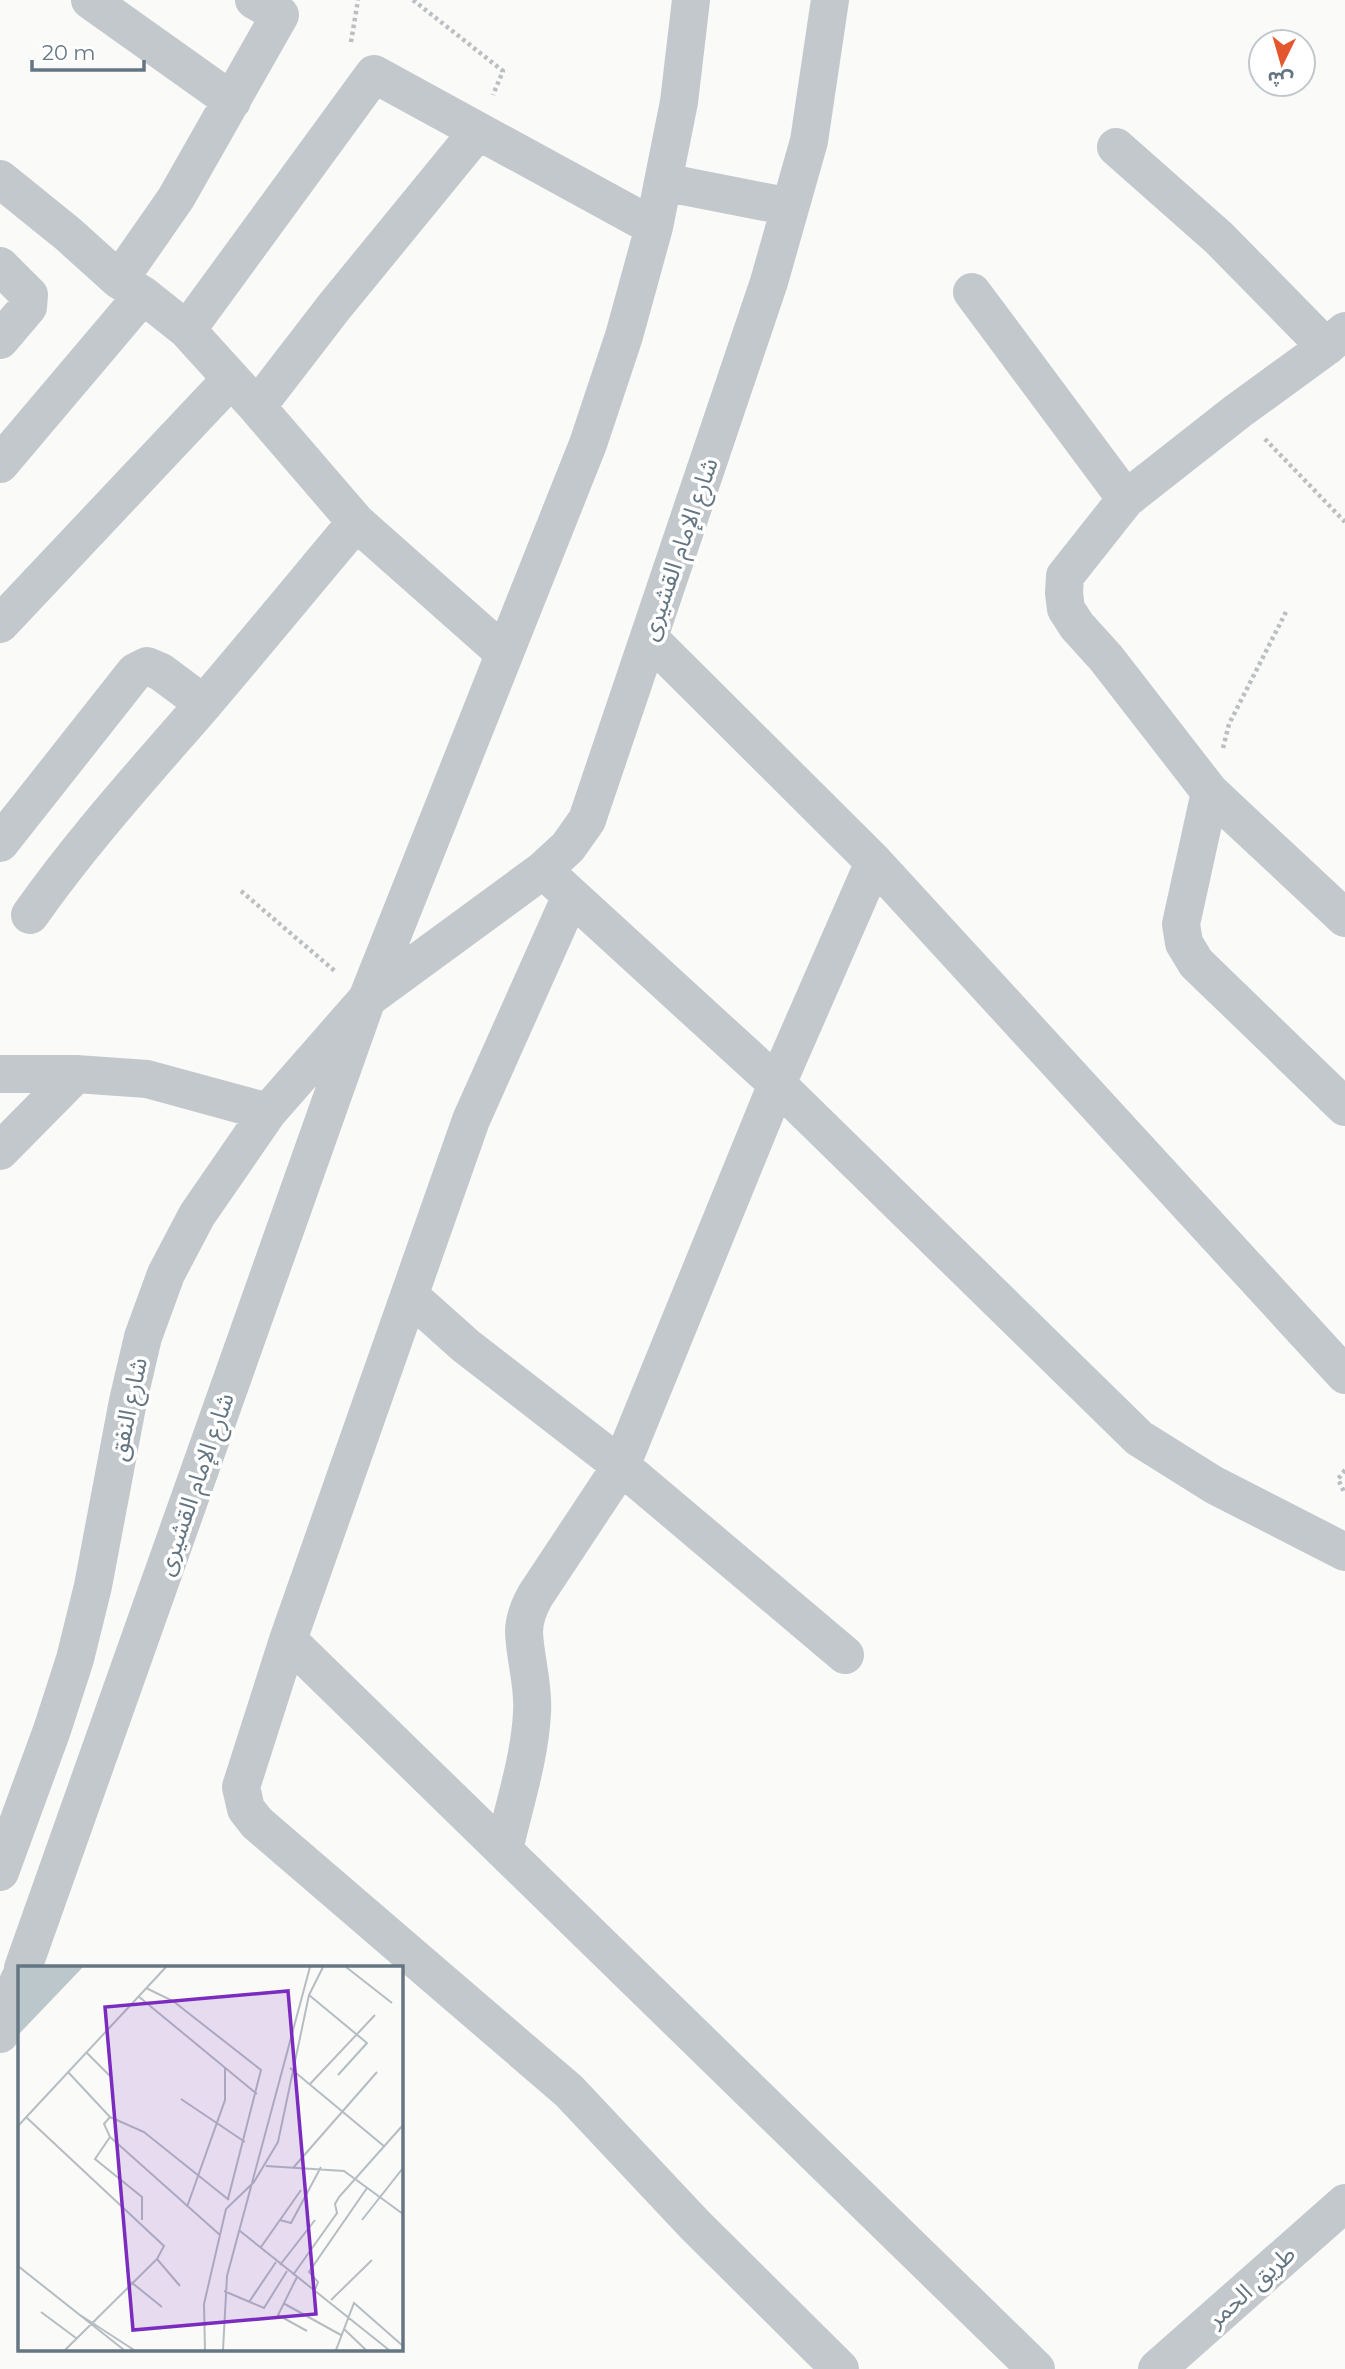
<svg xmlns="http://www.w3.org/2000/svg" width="1345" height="2369" font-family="Montserrat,'Noto Sans Arabic',sans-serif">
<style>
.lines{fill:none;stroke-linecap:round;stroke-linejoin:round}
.path{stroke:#bbbfc2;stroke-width:4.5;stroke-dasharray:3.5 3.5;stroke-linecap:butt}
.minor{stroke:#c3c8cc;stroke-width:38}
.labels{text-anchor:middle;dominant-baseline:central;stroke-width:7;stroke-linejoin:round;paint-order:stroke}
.street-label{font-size:24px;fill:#657683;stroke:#fff}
.inset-road{fill:none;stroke:#b5bdc2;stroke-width:2}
.view{fill:#7b2cbf;fill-opacity:0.15;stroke:#7b2cbf;stroke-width:3.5}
.inset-edge{fill:none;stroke:#657683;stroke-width:3.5}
</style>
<rect width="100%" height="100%" fill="#fafaf8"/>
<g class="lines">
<path class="path" d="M413 0 503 71 493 95
M351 42 358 0
M1265 439 1345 522
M1223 748 1229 724 1286 612
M241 891 336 972
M1345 1470 1338 1479 1345 1494"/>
<path class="minor" d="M90 0 232 101
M1116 147 1219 238 1326 347
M0 179 68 234 119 280 143 295 187 330 257 407 356 522 504 653
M663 182 790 207
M0 266 29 295 28 307 0 340
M119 280 176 198 280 15 254 0
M972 292 1126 499
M187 330 374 74 654 227
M1345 331 1326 347 1238 411 1126 499 1065 576 1064 593 1066 609 1077 626 1106 658 1210 792 1345 918
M257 407 334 307 478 131
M0 464 143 295
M0 624 231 379
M649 638 874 862 1345 1375
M1210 792 1181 924 1184 943 1196 963 1345 1107
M0 843 135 672 147 666 161 672 204 704
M554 880 777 1084 1139 1438 1214 1485 1345 1552
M571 896 471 1120 288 1640 241 1787 246 1809 257 1823 569 2091 695 2225 840 2369
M30 915C82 841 143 774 202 706 254 645 305 583 356 522
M0 1074H76L147 1079 268 1112
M0 1151 76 1074
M410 1296 466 1346 621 1466 845 1655
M288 1640 1036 2369
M504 1850C514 1805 530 1758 532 1712 534 1685 525 1659 524 1632 524 1619 529 1607 535 1596L621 1466 777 1084 874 862
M0 1872 52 1730 75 1659 93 1586 128 1401 143 1337 166 1274 197 1215 268 1112 367 999 543 870 568 847 587 820 769 282 809 141 830 0
M23 1968 367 999 588 444 624 336 654 227 679 102 691 0
M0 2034 19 1980
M1157 2369 1345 2203"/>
</g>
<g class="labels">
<g class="street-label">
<text transform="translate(679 549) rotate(-71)">شارع الإمام القشيرى</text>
<text transform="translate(128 1409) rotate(-78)">شارع النفق</text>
<text transform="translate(195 1484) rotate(-71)">شارع الإمام القشيرى</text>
<text transform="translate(1251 2286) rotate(-42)">طريق الحمر</text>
</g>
</g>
<g transform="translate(18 1966)">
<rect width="385" height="385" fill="#fafaf8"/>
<path d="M0 1H65L0 69Z" fill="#bbc7cb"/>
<path class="inset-road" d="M328 1 374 37M128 22 155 35 243 104 210 233M291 29 349 77 320 109M120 30 239 128M68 86 92 110M272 102 367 181M50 106 92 151 86 158 92 171 202 269M292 118 357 49M163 133 227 176M8 151 146 280 139 293 47 384M92 151 126 166 211 234M0 160 148 1M92 171 77 193 124 231V254M248 200 326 205 385 248M275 202 359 106M169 241 207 134V102M262 254 273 257 303 201M344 254 385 202M222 265 371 384M243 281 283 224M139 293 162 320M262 299 297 254M0 300 106 384M275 309 319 247 317 238 321 231 385 159M279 311 260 349 289 365M113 316 144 341M297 324 300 316 291 306 349 222M206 325 246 342 269 305M313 334 354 294M231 336 258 296M265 337 323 369M23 346 58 372M59 347 116 384M326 363 348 384M187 384 186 338 208 243 236 216 260 176 291 29 305 1M205 384 209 310 292 1M318 384 336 337 385 380"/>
<path class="view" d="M270 25 298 348 115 364 87 41Z"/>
<rect width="385" height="385" class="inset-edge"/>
</g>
<g transform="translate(1282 63) rotate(185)"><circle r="33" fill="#ffffff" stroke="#c1c8cd" stroke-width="2"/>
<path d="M0-5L12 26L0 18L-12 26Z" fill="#e4572e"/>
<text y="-10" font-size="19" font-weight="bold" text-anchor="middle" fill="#657683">ش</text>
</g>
<path d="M32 60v10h112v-10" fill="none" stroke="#657683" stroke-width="3.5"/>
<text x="42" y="60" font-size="21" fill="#657683" stroke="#ffffff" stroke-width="5" paint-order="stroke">20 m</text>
</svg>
